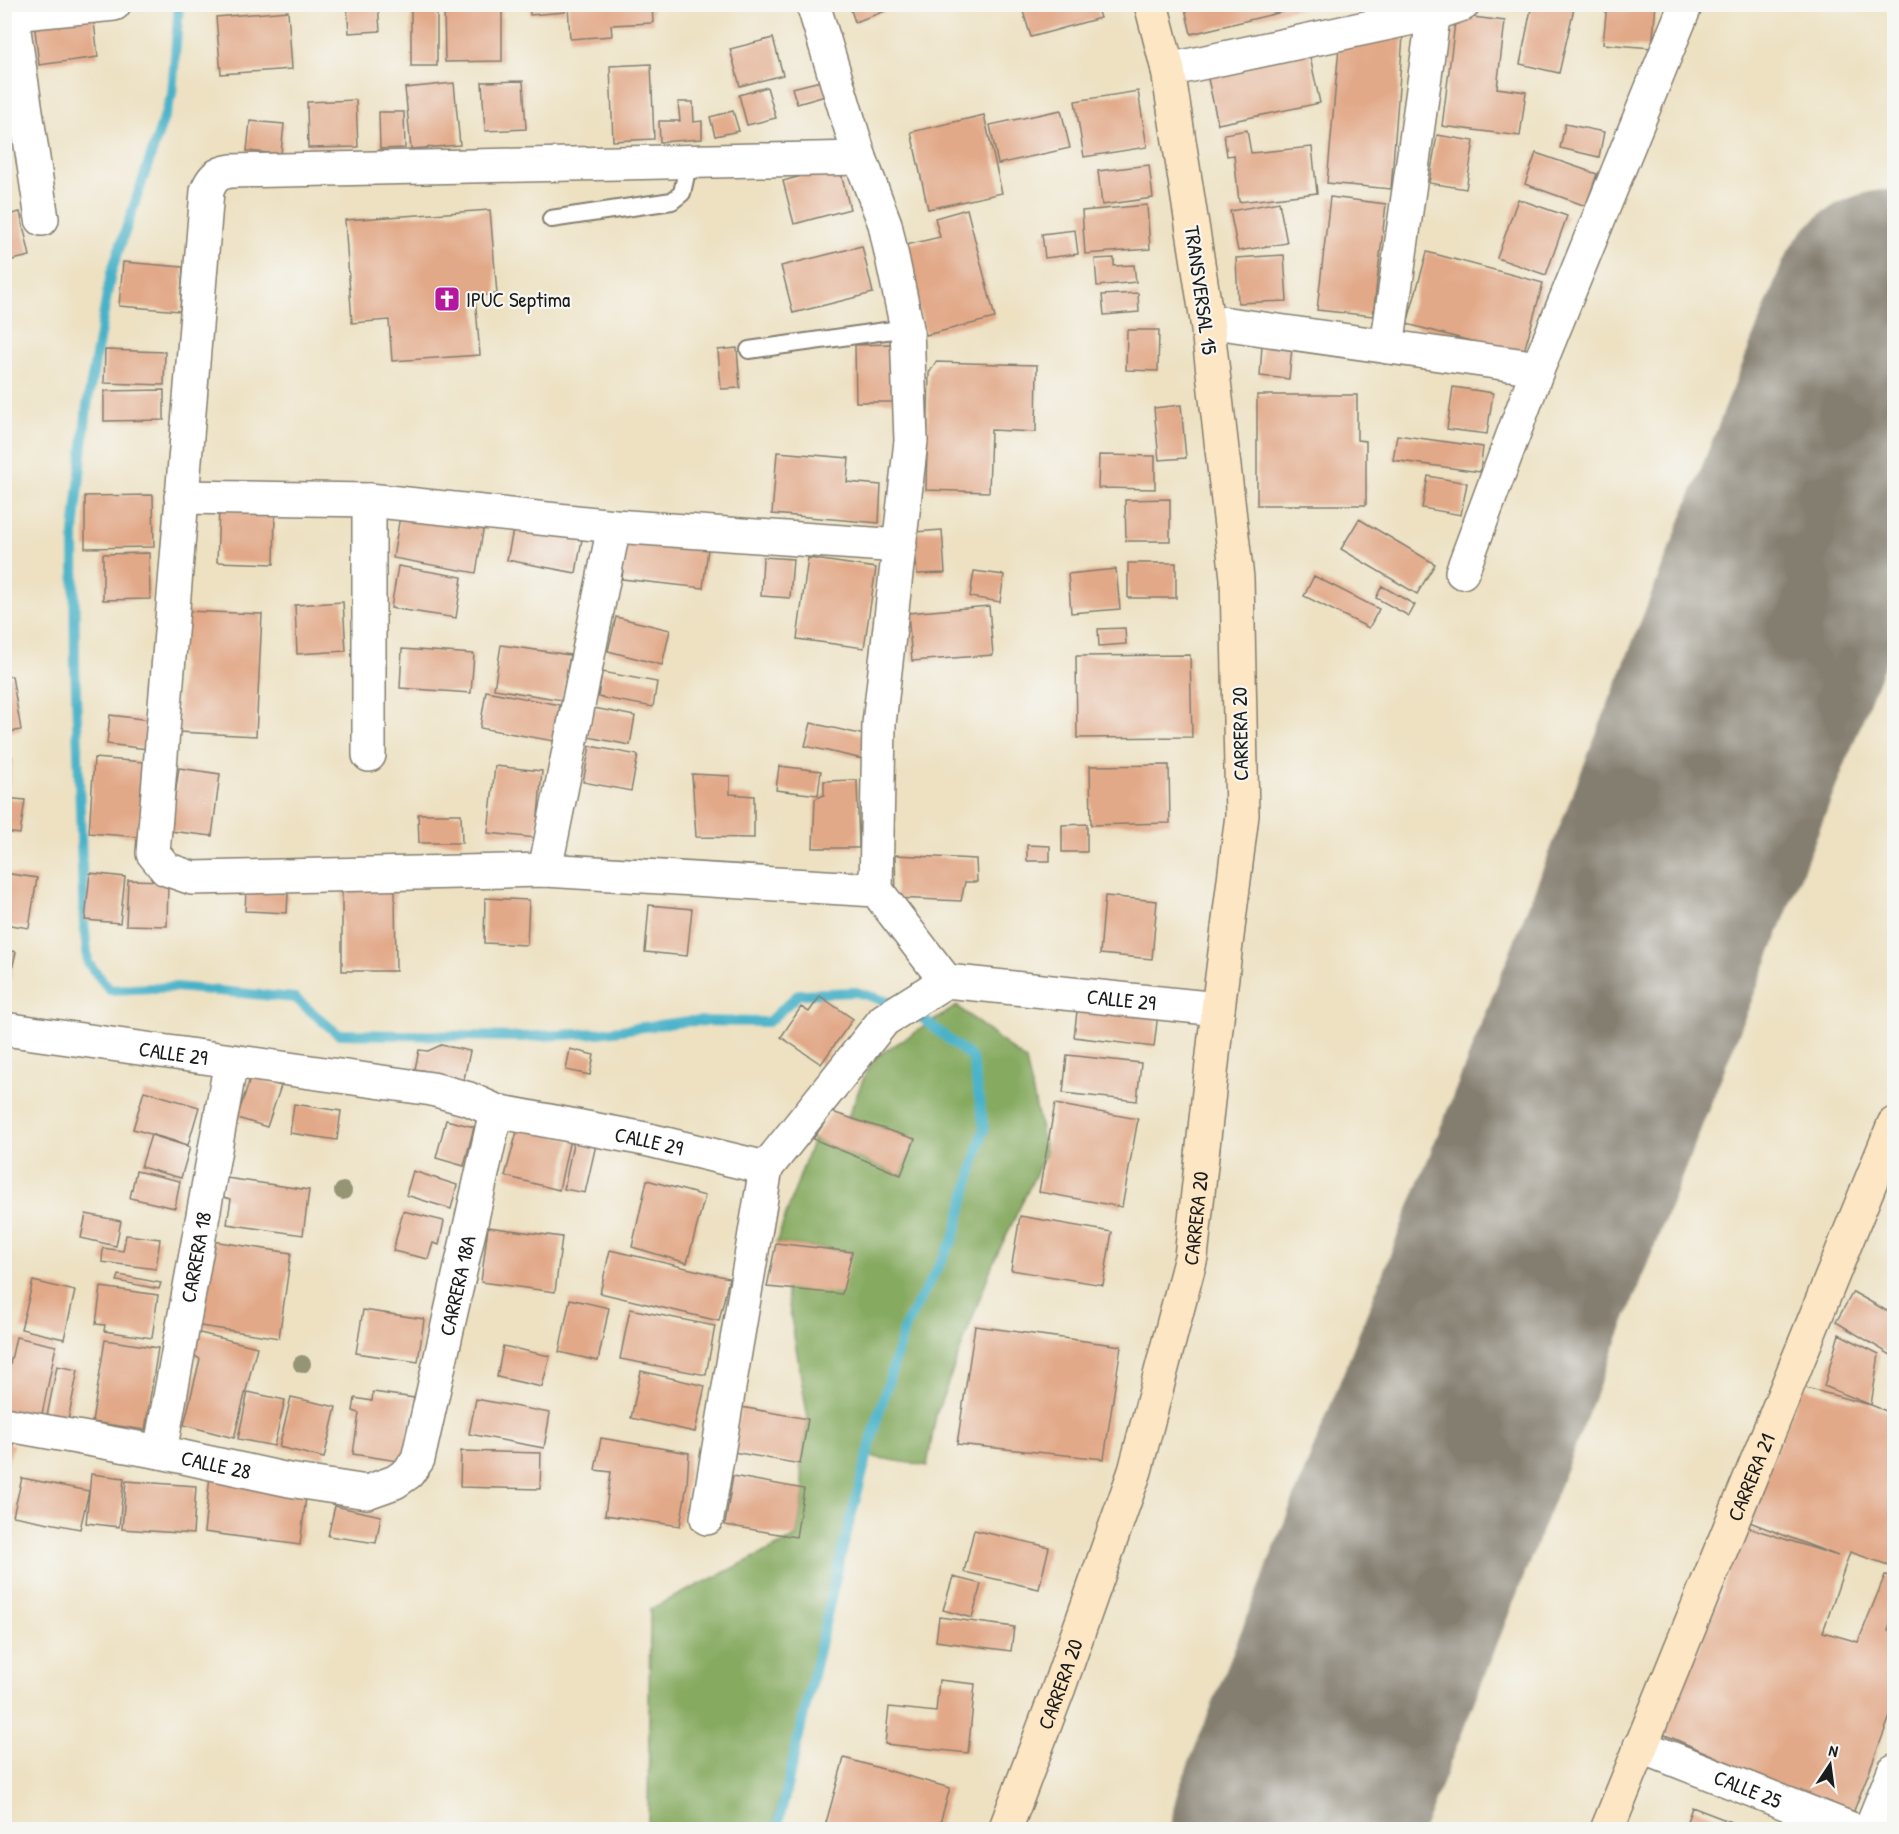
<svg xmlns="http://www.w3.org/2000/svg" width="1899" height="1834" font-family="'Patrick Hand',sans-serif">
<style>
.forest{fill:#86aa60;stroke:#51633e;stroke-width:1.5}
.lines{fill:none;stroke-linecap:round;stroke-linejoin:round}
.stream{stroke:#4ab2c8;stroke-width:10}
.runway{stroke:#847e6f;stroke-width:243}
.building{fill:#e2a988}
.lane-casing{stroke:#847e6f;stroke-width:20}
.street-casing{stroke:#847e6f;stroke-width:36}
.secondary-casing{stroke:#847e6f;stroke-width:36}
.lane{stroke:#fff;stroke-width:16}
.street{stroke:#fff;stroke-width:33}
.secondary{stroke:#fce6c4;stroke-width:33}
.tree{fill:#959576}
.labels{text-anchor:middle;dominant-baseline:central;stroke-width:4.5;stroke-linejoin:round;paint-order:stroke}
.street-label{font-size:21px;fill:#1c1c1c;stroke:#f6f6f2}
.poi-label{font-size:21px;fill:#1c1c1c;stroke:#f6f6f2;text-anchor:start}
</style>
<rect width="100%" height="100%" fill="#f6f6f2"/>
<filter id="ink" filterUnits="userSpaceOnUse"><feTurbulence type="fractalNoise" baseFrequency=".0167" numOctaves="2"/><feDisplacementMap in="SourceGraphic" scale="12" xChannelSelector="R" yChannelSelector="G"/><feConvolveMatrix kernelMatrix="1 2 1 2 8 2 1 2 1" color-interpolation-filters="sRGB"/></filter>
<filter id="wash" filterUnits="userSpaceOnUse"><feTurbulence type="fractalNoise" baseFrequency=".008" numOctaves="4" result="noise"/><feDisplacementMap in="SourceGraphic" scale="24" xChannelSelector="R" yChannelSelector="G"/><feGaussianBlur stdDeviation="1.35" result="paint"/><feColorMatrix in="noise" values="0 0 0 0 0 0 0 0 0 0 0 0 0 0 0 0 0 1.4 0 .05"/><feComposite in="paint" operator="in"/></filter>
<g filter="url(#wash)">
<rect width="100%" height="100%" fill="#ede1c2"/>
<path class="forest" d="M957 1006 1026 1061 1046 1153 993 1263 936 1415 927 1466 867 1456 772 1829 648 1830 650 1609 796 1537 804 1489 800 1464 808 1419 786 1288 851 1252 776 1243 813 1139 901 1175 915 1139 848 1117 871 1060Z"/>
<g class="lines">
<path class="stream" d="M179 4 172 94 111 273 87 406 74 533 75 665 84 923 88 963 110 990 175 987 295 998 338 1034 520 1037 598 1033 689 1021 768 1022 799 994 856 992 896 1004
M777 1830 842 1551 876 1423 905 1327 954 1238 984 1128 972 1058 911 1009"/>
<path class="runway" d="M1293 1830 1894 311"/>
</g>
<g id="blocks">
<path class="building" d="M347 4H378L380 31 349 33Z
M411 4H437V66H411Z
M444 4H502V61L445 62Z
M529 4H565V12L530 15Z
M849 4H890L891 9 855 22Z
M1184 4H1307V6L1191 34Z
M1532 4H1575L1559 73 1520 64Z
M1607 4H1656L1652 48 1603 44Z
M568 5H652L653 23 611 25 612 36 570 39Z
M1021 5H1096L1100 18 1031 37Z
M288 11 292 69 221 74 216 17Z
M93 13 98 57 39 65 34 21Z
M1456 15 1505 21 1497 88 1526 92 1520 136 1442 126Z
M1403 36 1391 189 1327 183 1339 47Z
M773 38 783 75 740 86 730 49Z
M1308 48 1320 103 1218 124 1206 70Z
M651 64 654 139 613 141 610 66Z
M825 80 829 95 797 104 792 88Z
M523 81 526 129 485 131 482 82Z
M454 83 460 145 411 149 405 88Z
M767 87 776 118 747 125 739 95Z
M1138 91 1147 147 1084 157 1075 101Z
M356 100 358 147 308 148 307 102Z
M678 102H693L694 122 702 121V139L660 142 659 121H680Z
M1061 110 1070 148 998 164 990 125Z
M733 111 739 131 715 136 710 117Z
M379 112H404L405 148 380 149Z
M984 115 1002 193 928 209 911 132Z
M250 121 284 124 281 154 247 151Z
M1565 124 1604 132 1599 157 1560 148Z
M1247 130 1251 153 1312 147 1317 193 1239 202 1234 155 1227 156 1224 134Z
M1437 135 1474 141 1466 189 1429 183Z
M1536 153 1597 174 1586 206 1525 184Z
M1149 165 1153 198 1102 205 1098 171Z
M839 166 850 209 794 224 783 181Z
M1330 197 1386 204 1373 316 1317 310Z
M1518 199 1567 216 1546 275 1497 258Z
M1279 202 1287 243 1238 251 1230 211Z
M1147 205 1150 249 1085 254 1082 211Z
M967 209 995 318 926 335 902 246 940 237 935 218Z
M490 210 497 294 475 296 480 355 392 361 389 320 352 323 345 220Z
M20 212 30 256 4 262V216Z
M1075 230 1078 254 1045 258 1042 234Z
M862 246 873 293 793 313 781 266Z
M1427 252 1543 283 1523 355 1407 324Z
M1284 255 1287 301 1238 303 1236 258Z
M1114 258V266L1134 265 1136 282 1097 286 1095 259Z
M123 262 183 267 180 311 119 306Z
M1138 293 1139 312 1104 315 1102 295Z
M1127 330H1159L1158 371 1126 370Z
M893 344V402H856L855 345Z
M1262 345 1292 347 1289 379 1260 376Z
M737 348 740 388 721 389 718 350Z
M105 350 165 352 164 385 104 383Z
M936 362 1037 365 1036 432 991 430 989 492 926 490 929 373Z
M1453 387 1493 393 1487 434 1447 429Z
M164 390V420L104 421V391Z
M1257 395H1357V440L1366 441V505H1257Z
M1181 405 1186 458 1159 460 1154 408Z
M1397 435 1483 447 1480 472 1393 460Z
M777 452 849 458 847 482 881 485 879 523 772 514Z
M1099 455 1155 456V489L1098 488Z
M1428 476 1467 483 1461 515 1422 508Z
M153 495 154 547 85 548V496Z
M1170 499V541H1126L1125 500Z
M219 509 275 510 274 564 217 562Z
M401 510 484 525 476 573 393 558Z
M1359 519 1435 564 1417 594 1341 549Z
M514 525 582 539 576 573 507 560Z
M942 530 945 573 917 574 914 532Z
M626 539 708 549 703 588 622 579Z
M149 553 150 599 103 600V554Z
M763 557 793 559 790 598 761 596Z
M808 558 876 568 864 648 797 639Z
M1128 563H1176V598H1128Z
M398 566 462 577 456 618 391 608Z
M1116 569 1120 609 1071 613 1068 574Z
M974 571 1004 575 1000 602 970 597Z
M1314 576 1379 609 1369 628 1304 596Z
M1382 586 1415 605 1409 616 1376 598Z
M343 602 346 651 297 654 295 605Z
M989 606 993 655 912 661 908 613Z
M184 611 262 614 256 736 178 732Z
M616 617 670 630 662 665 608 651Z
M1125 628 1126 644 1099 646 1098 629Z
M501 645 570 655 562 700 494 689Z
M402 649 474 654 471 693 400 688Z
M1190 655 1192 737 1077 738 1076 656Z
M602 672 657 682 653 707 598 697Z
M12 676 21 730 4 733V677Z
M486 691 560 705 554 741 480 728Z
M594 708 635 716 630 745 588 737Z
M110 715 150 720 147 749 107 744Z
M811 723 869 736 863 759 805 746Z
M590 746 638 755 631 791 583 782Z
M4 756 12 757 10 784 4 783Z
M94 758 144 762 139 837 89 833Z
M1169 765 1170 823 1091 825 1090 766Z
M495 766 542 771 536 838 488 833Z
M779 766 821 771 818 795 776 790Z
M179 768 220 774 212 836 170 831Z
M692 774 730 776V794L754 796V838L696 837Z
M857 780 859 848H813L815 799 824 795V781Z
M4 798 25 800 20 834 4 832Z
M418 814H461L462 843H419Z
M1087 824V852H1062V825Z
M1027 845 1050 846V861H1027Z
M895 855 976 859 977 882H965L961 901 896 898Z
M4 873 37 878 29 928 4 924Z
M90 873 125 877 120 923 85 920Z
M128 880 168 881 167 926 126 925Z
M342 889H395L396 971H342Z
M246 891 288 893 287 913 245 911Z
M1105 896 1157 901 1152 959 1100 954Z
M485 898 529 900 527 945 484 943Z
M649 905 692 909 687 956 645 952Z
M4 949 16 952 5 999 4 998Z
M820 996 853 1019 821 1064 781 1037 801 1007 809 1012Z
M1078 1003 1158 1013 1154 1047 1074 1037Z
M441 1045 470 1051 463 1084 431 1078 426 1071 415 1069 419 1050 428 1051Z
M570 1049 594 1055 590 1075 566 1070Z
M1067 1055 1141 1063 1137 1101 1063 1093Z
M251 1076 281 1086 267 1127 237 1118Z
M144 1091 199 1107 188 1145 133 1129Z
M294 1104 341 1111 337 1140 290 1133Z
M1055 1104 1138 1119 1122 1207 1039 1192Z
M832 1112 915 1139 901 1175 813 1139Z
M446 1120 474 1127 464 1166 436 1158Z
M518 1128 570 1139 559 1190 505 1176Z
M575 1133 598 1136 585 1193 564 1189Z
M151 1135 190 1147 181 1178 141 1167Z
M136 1171 180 1181 175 1208 130 1198Z
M413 1171 457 1185 451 1209 406 1195Z
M226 1178 309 1190 303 1235 227 1224 231 1199 223 1197Z
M647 1180 705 1196 687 1263 632 1247Z
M403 1211 444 1221 439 1245 433 1243 428 1259 393 1251Z
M86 1214 121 1221 116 1246 81 1238Z
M1020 1216 1112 1232 1103 1285 1011 1270Z
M488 1227 562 1237 555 1292 481 1282Z
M126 1235 160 1239 156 1269 102 1262 103 1248 123 1251Z
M206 1240 291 1253 279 1338 194 1325Z
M776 1243 852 1252 842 1294 767 1287Z
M610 1250 729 1278 719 1321 600 1293Z
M119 1275 161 1283 159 1289 117 1281Z
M33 1281 75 1291 64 1339 21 1329Z
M101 1287 158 1295 152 1338 104 1331 105 1325 96 1324Z
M1853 1292 1894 1315V1357L1836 1322Z
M570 1299 609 1308 598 1361 559 1352Z
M630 1309 715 1326 706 1375 620 1359Z
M363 1310 424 1319 418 1362 356 1353Z
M975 1326 1121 1346 1104 1459 957 1444Z
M196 1332 257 1347 234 1438 184 1425 200 1359 190 1353Z
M1839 1334 1879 1354 1871 1405 1824 1386Z
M16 1337 56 1346 41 1419 4 1411V1392Z
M105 1340 158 1348 145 1430 92 1422Z
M503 1346 550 1356 542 1387 497 1377Z
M57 1366 78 1370 68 1420 47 1416Z
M641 1371 705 1386 695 1432 631 1418Z
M1802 1387 1871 1405 1894 1414V1450L1891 1458 1894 1460V1567L1850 1552 1823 1632 1858 1642 1885 1575 1894 1576V1613L1888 1630 1894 1633V1706L1852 1816 1663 1734 1720 1597 1744 1526 1838 1556 1747 1521Z
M248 1392 285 1400 274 1446 238 1439Z
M373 1392 414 1398 404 1462 353 1454 359 1413 353 1411 355 1398 372 1401Z
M291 1397 336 1407 324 1458 279 1447Z
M476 1399 550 1413 544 1448 469 1434Z
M741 1407 808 1419 800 1464 733 1452Z
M601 1438 689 1453 687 1484 680 1526 605 1515 611 1472 595 1470Z
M4 1441 14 1445 5 1470 4 1469Z
M461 1451 541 1453 540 1489 460 1487Z
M91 1474 124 1478 119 1527 86 1523Z
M210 1476 307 1489 300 1545 204 1532Z
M733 1476 804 1489 796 1537 725 1525Z
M22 1478 89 1491 80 1529 13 1516Z
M126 1481 196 1486 193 1534 122 1529Z
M335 1506 381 1516 376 1543 328 1536Z
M974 1530 1049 1547 1039 1589 964 1572Z
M953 1577 981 1584 972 1618 943 1610Z
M939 1617 1014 1627 1011 1651 936 1641Z
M939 1680 975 1684 968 1753 885 1744 889 1707 936 1712Z
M844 1758 950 1788 938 1830H824Z
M1692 1807 1731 1822 1729 1830H1684Z"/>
</g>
</g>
<g filter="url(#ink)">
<use href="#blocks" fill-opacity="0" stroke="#847e6f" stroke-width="1.5"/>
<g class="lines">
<defs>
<path id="lane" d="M551 219 672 201 682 193 689 161
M749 350 907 328"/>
<g id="street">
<path d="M10 4 42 219"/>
<path d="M813 4 860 158 885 224 907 328 911 441 879 724 876 890"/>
<path d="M12 14 114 4"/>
<path d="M1168 70 1436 13 1463 4"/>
<path d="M860 158 231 171C217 173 212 178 207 191L153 853 166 869 192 878 545 870 876 890 946 981"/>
<path d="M1207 321 1538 368"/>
<path d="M1387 347 1435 4"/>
<path d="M181 497 369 500 614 526 900 546"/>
<path d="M369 500V755"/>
<path d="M1462 572 1538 368 1686 4"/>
<path d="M545 870 614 526"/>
<path id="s1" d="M4 1029 432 1089 469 1099 496 1111 645 1139 766 1168 884 1020 946 981 1218 1009"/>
<path id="s2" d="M4 1424 160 1452 289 1480 367 1492 395 1482 408 1473 418 1459 496 1111"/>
<path id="s3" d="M160 1452 231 1061"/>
<path d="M707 1518 766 1168"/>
<path id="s4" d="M1640 1746 1854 1830"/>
<path d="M1870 1830 1894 1771"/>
</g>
<g id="secondary">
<path id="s5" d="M1005 1830 1058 1690 1135 1471 1191 1257 1218 1009 1242 815 1237 578 1207 321 1168 70 1151 4"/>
<path id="s6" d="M1607 1830 1894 1124"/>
</g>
</defs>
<use href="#lane" class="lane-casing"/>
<use href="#street" class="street-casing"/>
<use href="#secondary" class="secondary-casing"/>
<use href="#lane" class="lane"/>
<use href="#street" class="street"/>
<use href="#secondary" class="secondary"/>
</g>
<g class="tree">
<circle cx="343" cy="1191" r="9"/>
<circle cx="302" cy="1364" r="9"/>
</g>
</g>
<defs>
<symbol id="church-square" viewBox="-11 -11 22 22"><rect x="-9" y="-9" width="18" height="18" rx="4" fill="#b5179e" stroke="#f6f6f2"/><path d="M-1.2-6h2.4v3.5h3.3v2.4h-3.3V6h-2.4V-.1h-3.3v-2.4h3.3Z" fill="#fff"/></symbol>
</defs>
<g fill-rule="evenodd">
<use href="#church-square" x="432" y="284" width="30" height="30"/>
</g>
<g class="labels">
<g class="street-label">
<text transform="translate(1201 290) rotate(82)">TRANSVERSAL 15</text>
<text transform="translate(1240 734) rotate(-91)">CARRERA 20</text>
<text stroke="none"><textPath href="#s1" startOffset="1215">CALLE 29</textPath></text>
<text stroke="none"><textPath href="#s1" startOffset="171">CALLE 29</textPath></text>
<text stroke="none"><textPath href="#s1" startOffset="656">CALLE 29</textPath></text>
<text stroke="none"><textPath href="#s5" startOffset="642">CARRERA 20</textPath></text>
<text stroke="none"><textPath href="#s3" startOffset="198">CARRERA 18</textPath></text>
<text stroke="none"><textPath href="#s2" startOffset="610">CARRERA 18A</textPath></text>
<text stroke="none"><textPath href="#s2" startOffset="216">CALLE 28</textPath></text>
<text stroke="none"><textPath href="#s6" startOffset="381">CARRERA 21</textPath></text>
<text stroke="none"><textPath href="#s5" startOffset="156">CARRERA 20</textPath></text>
<text stroke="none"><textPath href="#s4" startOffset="116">CALLE 25</textPath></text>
</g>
<g class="poi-label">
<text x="466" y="299">IPUC Septima</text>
</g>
</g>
<rect width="1899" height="1834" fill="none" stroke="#f6f6f2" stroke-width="24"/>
<g transform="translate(1830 1765) rotate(13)" stroke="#f6f6f2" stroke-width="4.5" paint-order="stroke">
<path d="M0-4.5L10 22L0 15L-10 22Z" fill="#1c1c1c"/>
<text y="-9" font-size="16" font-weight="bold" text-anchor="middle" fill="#1c1c1c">N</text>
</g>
</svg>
